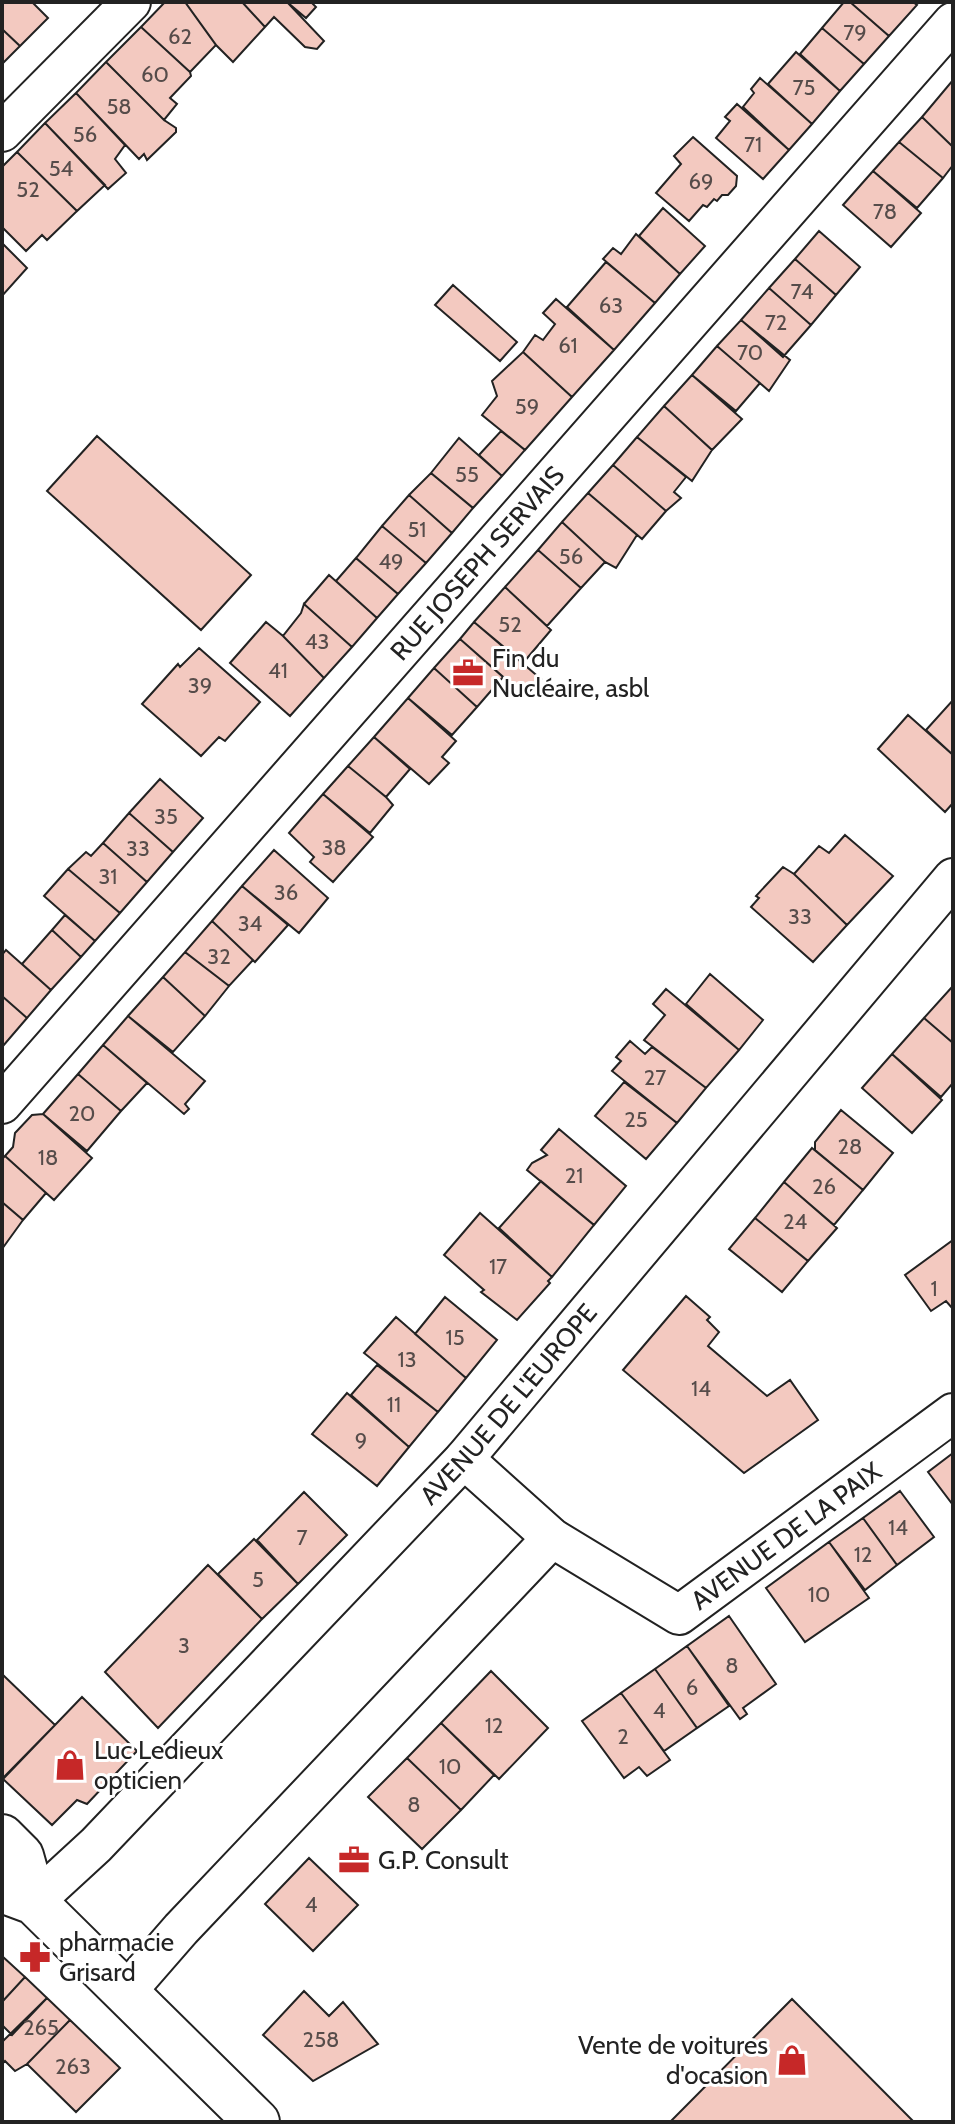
<svg xmlns="http://www.w3.org/2000/svg" width="955" height="2124" font-family="Cabin,sans-serif">
<style>
.building{fill:#f3c9c0;stroke:#222;stroke-width:2}
.lines{fill:none;stroke-linecap:round;stroke-linejoin:round}
.street-casing{stroke:#222;stroke-width:42}
.primary-casing{stroke:#222;stroke-width:48}
.street{stroke:#fff;stroke-width:38}
.primary{stroke:#fff;stroke-width:44}
.labels{text-anchor:middle;dominant-baseline:central;stroke-width:6;stroke-linejoin:round;paint-order:stroke}
.number-label{font-size:22px;fill:#564c4a}
.street-label{font-size:26px;fill:#222;stroke:#fff}
.poi-label{font-size:26px;fill:#222;stroke:#fff;text-anchor:start}
</style>
<rect width="100%" height="100%" fill="#fff"/>
<path class="building" d="M2 2H32L48 18 20 46 2 29Z
M165 2H185L216 45 190 72 141 27Z
M185 2H242L265 27 233 62 216 45Z
M242 2H287L324 41 317 49 305 47 274 17 265 27Z
M287 2H311L316 7 306 18Z
M844 2H850L889 36 864 64 822 28Z
M850 2H913L917 5 889 36Z
M141 27 190 72 191 76 170 98 177 104 164 120 106 62Z
M822 28 864 64 840 91 800 54Z
M2 29 20 46 2 64Z
M796 52 840 91 812 124 768 84Z
M106 62 164 120 176 128V132L147 160 144 154 139 159 76 93Z
M760 78 812 124 789 150 743 107 754 93 751 89Z
M953 80V147L922 117Z
M76 93 125 145 115 159 126 173 108 189 45 123Z
M737 104 789 150 763 179 716 138 730 121 725 117Z
M922 117 953 147V165L943 178 899 142Z
M45 123 105 185 77 211 17 152Z
M693 137 737 176 736 186 728 195H722L717 201 714 199 707 207 703 205 689 221 656 193 681 164 674 156Z
M899 142 943 178 917 208 873 171Z
M17 152 77 211 47 240 42 235 26 251 2 227V167Z
M873 171 921 213 891 247 843 205Z
M663 208 705 246 680 274 639 236Z
M819 231 860 267 836 295 795 259Z
M636 234 680 274 655 303 603 259 613 248 621 254Z
M2 243 27 268 2 296Z
M795 259 836 295 811 325 769 288Z
M606 262 655 303 614 350 567 307Z
M453 285 517 342 500 361 435 305Z
M769 288 811 325 783 357 741 320Z
M556 299 614 350 572 397 523 352 535 335 543 340 555 324 543 313Z
M741 320 790 360 769 391 717 346Z
M717 346 760 383 736 411 692 375Z
M523 352 572 397 525 450 482 415 497 396 492 381Z
M692 375 742 419 712 450 664 406Z
M664 406 712 450 692 481 637 437Z
M501 431 525 450 502 476 479 455Z
M97 436 251 575 201 630 47 491Z
M637 437 686 477 674 492 681 498 666 511 613 465Z
M459 438 502 476 473 508 431 473Z
M613 465 666 511 642 539 588 493Z
M431 473 473 508 452 533 409 495Z
M588 493 637 535 616 568 605 562 562 522Z
M409 495 452 533 426 563 382 526Z
M562 522 605 562 581 588 538 550Z
M382 526 426 563 398 594 356 558Z
M538 550 581 588 547 626 505 587Z
M356 558 398 594 377 618 336 581Z
M329 575 377 618 352 647 304 604Z
M505 587 551 630 523 663 474 622Z
M304 604 352 647 324 678 283 636 301 613Z
M266 622 283 636 324 678 290 716 230 663Z
M474 622 541 679 525 696 460 639Z
M460 639 503 677 477 707 434 668Z
M199 648 260 702 225 741 219 737 201 756 142 704 178 664 180 667Z
M434 668 477 707 452 735 408 698Z
M408 698 456 741 442 757 449 763 429 784 374 737Z
M953 700V755L926 730Z
M908 715 953 755V803L945 812 878 749Z
M374 737 410 769 386 797 348 766Z
M348 766 386 797 393 805 370 833 323 794Z
M160 779 203 818 173 852 129 813Z
M323 794 373 837 333 882 310 862 314 857 289 833Z
M129 813 173 852 147 882 103 843Z
M845 835 893 876 847 925 794 874 819 846 829 853Z
M103 843 147 882 120 913 68 869 86 852 91 856Z
M274 850 328 898 299 933 242 886Z
M783 867 794 874 847 925 813 962 751 907 759 898 756 896Z
M68 869 120 913 95 941 44 896Z
M242 886 288 925 255 962 212 921Z
M65 915 95 941 81 957 52 930Z
M212 921 253 960 229 986 185 952Z
M52 930 81 957 51 990 22 964Z
M6 950 51 990 27 1018 2 996V955Z
M185 952 229 986 205 1016 163 977Z
M710 974 763 1020 739 1050 686 1004Z
M163 977 205 1016 173 1052 128 1016Z
M952 987 953 988V1043L924 1018Z
M666 989 739 1050 706 1088 644 1040 665 1015 653 1004Z
M2 996 27 1018 3 1046 2 1045Z
M128 1016 205 1081 185 1104 189 1109 184 1114 103 1045Z
M924 1018 953 1043V1083L941 1097 892 1054Z
M630 1041 645 1054 652 1047 706 1088 677 1123 612 1071 621 1061 616 1057Z
M103 1045 147 1083 121 1111 78 1074Z
M892 1054 942 1100 912 1133 862 1088Z
M78 1074 121 1111 87 1151 43 1114Z
M624 1082 677 1123 646 1159 595 1116Z
M841 1110 893 1153 863 1190 815 1150V1142Z
M43 1114 92 1158 54 1200 5 1156 13 1147 15 1133 32 1115Z
M559 1129 626 1186 594 1225 527 1170 532 1163 547 1155 541 1150Z
M812 1148 863 1190 834 1225 784 1182Z
M5 1156 46 1193 23 1220 2 1202V1159Z
M541 1181 594 1225 552 1277 499 1228Z
M784 1182 837 1228 808 1261 755 1218Z
M2 1202 23 1220 2 1249Z
M480 1213 552 1277 548 1281 550 1283 517 1320 481 1292 484 1290 444 1255Z
M755 1218 808 1261 782 1292 729 1249Z
M953 1240V1309L946 1301 931 1311 905 1275Z
M686 1296 710 1317 707 1320 719 1332 708 1346 767 1396 790 1380 818 1420 744 1473 623 1370Z
M445 1297 497 1340 466 1378 415 1334Z
M396 1317 466 1378 438 1412 364 1353Z
M377 1365 438 1412 409 1447 351 1395Z
M347 1393 409 1447 377 1486 312 1434Z
M953 1453V1505L928 1472Z
M900 1491 934 1537 897 1565 863 1518Z
M304 1492 347 1535 298 1584 257 1540Z
M863 1518 897 1565 865 1590 829 1542Z
M254 1539 298 1584 262 1619 218 1574Z
M829 1542 869 1598 805 1642 766 1588Z
M208 1565 262 1619 158 1728 105 1672Z
M729 1616 776 1684 743 1708 747 1714 740 1719 687 1646Z
M687 1646 729 1706 697 1728 655 1669Z
M655 1669 697 1728 664 1751 621 1693Z
M491 1671 548 1728 499 1779 441 1723Z
M2 1674 55 1725 3 1778H2Z
M621 1693 670 1760 647 1776 639 1767 624 1778 582 1721Z
M82 1697 137 1751 87 1804 77 1800 52 1825 3 1779Z
M441 1723 494 1775 461 1810 407 1758Z
M407 1758 461 1810 422 1849 368 1797Z
M309 1858 358 1905 313 1951 265 1904Z
M2 1956 25 1977 2 2002Z
M25 1977 47 1998 12 2035 2 2025V2002Z
M304 1991 329 2016 343 2002 378 2044 313 2081 263 2035Z
M47 1998 70 2020 27 2064 15 2071 5 2061 2 2064V2042Z
M792 1999 914 2122H670Z
M70 2020 120 2068 76 2112 27 2064Z"/>
<g class="lines">
<defs>
<g id="street">
<path d="M2 132 131 2"/>
<path id="s1" d="M2 1104 953 22"/>
<path id="s2" d="M464 1459 552 1538 679 1615 953 1413"/>
<path id="s3" d="M34 1902 96 1845 464 1459 953 878"/>
<path d="M127 1991 181 1929 552 1538"/>
</g>
<path id="primary" d="M2 1837 21 1856 34 1902
M2 1890 34 1902 257 2122"/>
</defs>
<use href="#street" class="street-casing"/>
<use href="#primary" class="primary-casing"/>
<use href="#street" class="street"/>
<use href="#primary" class="primary"/>
</g>
<defs>
<symbol id="office-bare" viewBox="-9 -9 18 18"><path d="M-6-3h4V-5.5h4V-3h4V5H-6ZM-1-4.5V-3h2v-1.5ZM-6 0V1H6V0Z" fill="#c62828" stroke="#fff" stroke-width="2.5" paint-order="stroke"/></symbol>
<symbol id="shop-bare" viewBox="-9 -9 18 18"><path d="M-5-2.5h2.3a2.7 3.5 0 0 1 5.4 0H5L5.5 6h-11ZM-1.5-2.5h3a1.5 2.3 0 0 0-3 0Z" fill="#c62828" stroke="#fff" stroke-width="2.5" paint-order="stroke"/></symbol>
<symbol id="pharmacy-bare" viewBox="-9 -9 18 18"><path d="M-2-6h4v4h4v4h-4v4h-4v-4h-4v-4h4Z" fill="#c62828" stroke="#fff" stroke-width="2.5" paint-order="stroke"/></symbol>
</defs>
<g fill-rule="evenodd">
<use href="#office-bare" x="446" y="651" width="44" height="44"/>
<use href="#shop-bare" x="48" y="1743" width="44" height="44"/>
<use href="#office-bare" x="332" y="1838" width="44" height="44"/>
<use href="#pharmacy-bare" x="13" y="1935" width="44" height="44"/>
<use href="#shop-bare" x="770" y="2038" width="44" height="44"/>
</g>
<g class="labels">
<g class="number-label">
<text x="855" y="32">79</text>
<text x="180" y="36">62</text>
<text x="155" y="74">60</text>
<text x="804" y="87">75</text>
<text x="119" y="106">58</text>
<text x="85" y="134">56</text>
<text x="753" y="144">71</text>
<text x="61" y="168">54</text>
<text x="701" y="181">69</text>
<text x="28" y="189">52</text>
<text x="885" y="211">78</text>
<text x="802" y="291">74</text>
<text x="611" y="305">63</text>
<text x="776" y="322">72</text>
<text x="568" y="345">61</text>
<text x="750" y="352">70</text>
<text x="527" y="406">59</text>
<text x="467" y="474">55</text>
<text x="417" y="529">51</text>
<text x="571" y="556">56</text>
<text x="391" y="561">49</text>
<text x="510" y="624">52</text>
<text x="317" y="641">43</text>
<text x="278" y="670">41</text>
<text x="200" y="685">39</text>
<text x="166" y="816">35</text>
<text x="334" y="847">38</text>
<text x="138" y="848">33</text>
<text x="108" y="876">31</text>
<text x="286" y="892">36</text>
<text x="800" y="916">33</text>
<text x="250" y="923">34</text>
<text x="219" y="956">32</text>
<text x="655" y="1077">27</text>
<text x="82" y="1113">20</text>
<text x="636" y="1119">25</text>
<text x="850" y="1146">28</text>
<text x="48" y="1157">18</text>
<text x="574" y="1175">21</text>
<text x="824" y="1186">26</text>
<text x="795" y="1221">24</text>
<text x="498" y="1266">17</text>
<text x="934" y="1288">1</text>
<text x="455" y="1337">15</text>
<text x="407" y="1359">13</text>
<text x="701" y="1388">14</text>
<text x="394" y="1404">11</text>
<text x="361" y="1440">9</text>
<text x="898" y="1527">14</text>
<text x="302" y="1537">7</text>
<text x="863" y="1554">12</text>
<text x="258" y="1579">5</text>
<text x="819" y="1594">10</text>
<text x="184" y="1645">3</text>
<text x="732" y="1665">8</text>
<text x="692" y="1687">6</text>
<text x="659" y="1710">4</text>
<text x="494" y="1725">12</text>
<text x="623" y="1736">2</text>
<text x="450" y="1766">10</text>
<text x="414" y="1804">8</text>
<text x="311" y="1904">4</text>
<text x="41" y="2027">265</text>
<text x="321" y="2039">258</text>
<text x="73" y="2066">263</text>
</g>
<g class="street-label">
<text stroke="none"><textPath href="#s1" startOffset="720">RUE JOSEPH SERVAIS</textPath></text>
<text stroke="none"><textPath href="#s3" startOffset="688">AVENUE DE L'EUROPE</textPath></text>
<text stroke="none"><textPath href="#s2" startOffset="400">AVENUE DE LA PAIX</textPath></text>
</g>
<g class="poi-label">
<text x="492" y="658">Fin du<tspan x="492" dy="30">Nucléaire, asbl</tspan></text>
<text x="94" y="1750">Luc Ledieux<tspan x="94" dy="30">opticien</tspan></text>
<text x="378" y="1860">G.P. Consult</text>
<text x="59" y="1942">pharmacie<tspan x="59" dy="30">Grisard</tspan></text>
<text x="768" y="2045" text-anchor="end">Vente de voitures<tspan x="768" dy="30">d'ocasion</tspan></text>
</g>
</g>
<rect width="955" height="2124" fill="none" stroke="#222222" stroke-width="8"/>
</svg>
